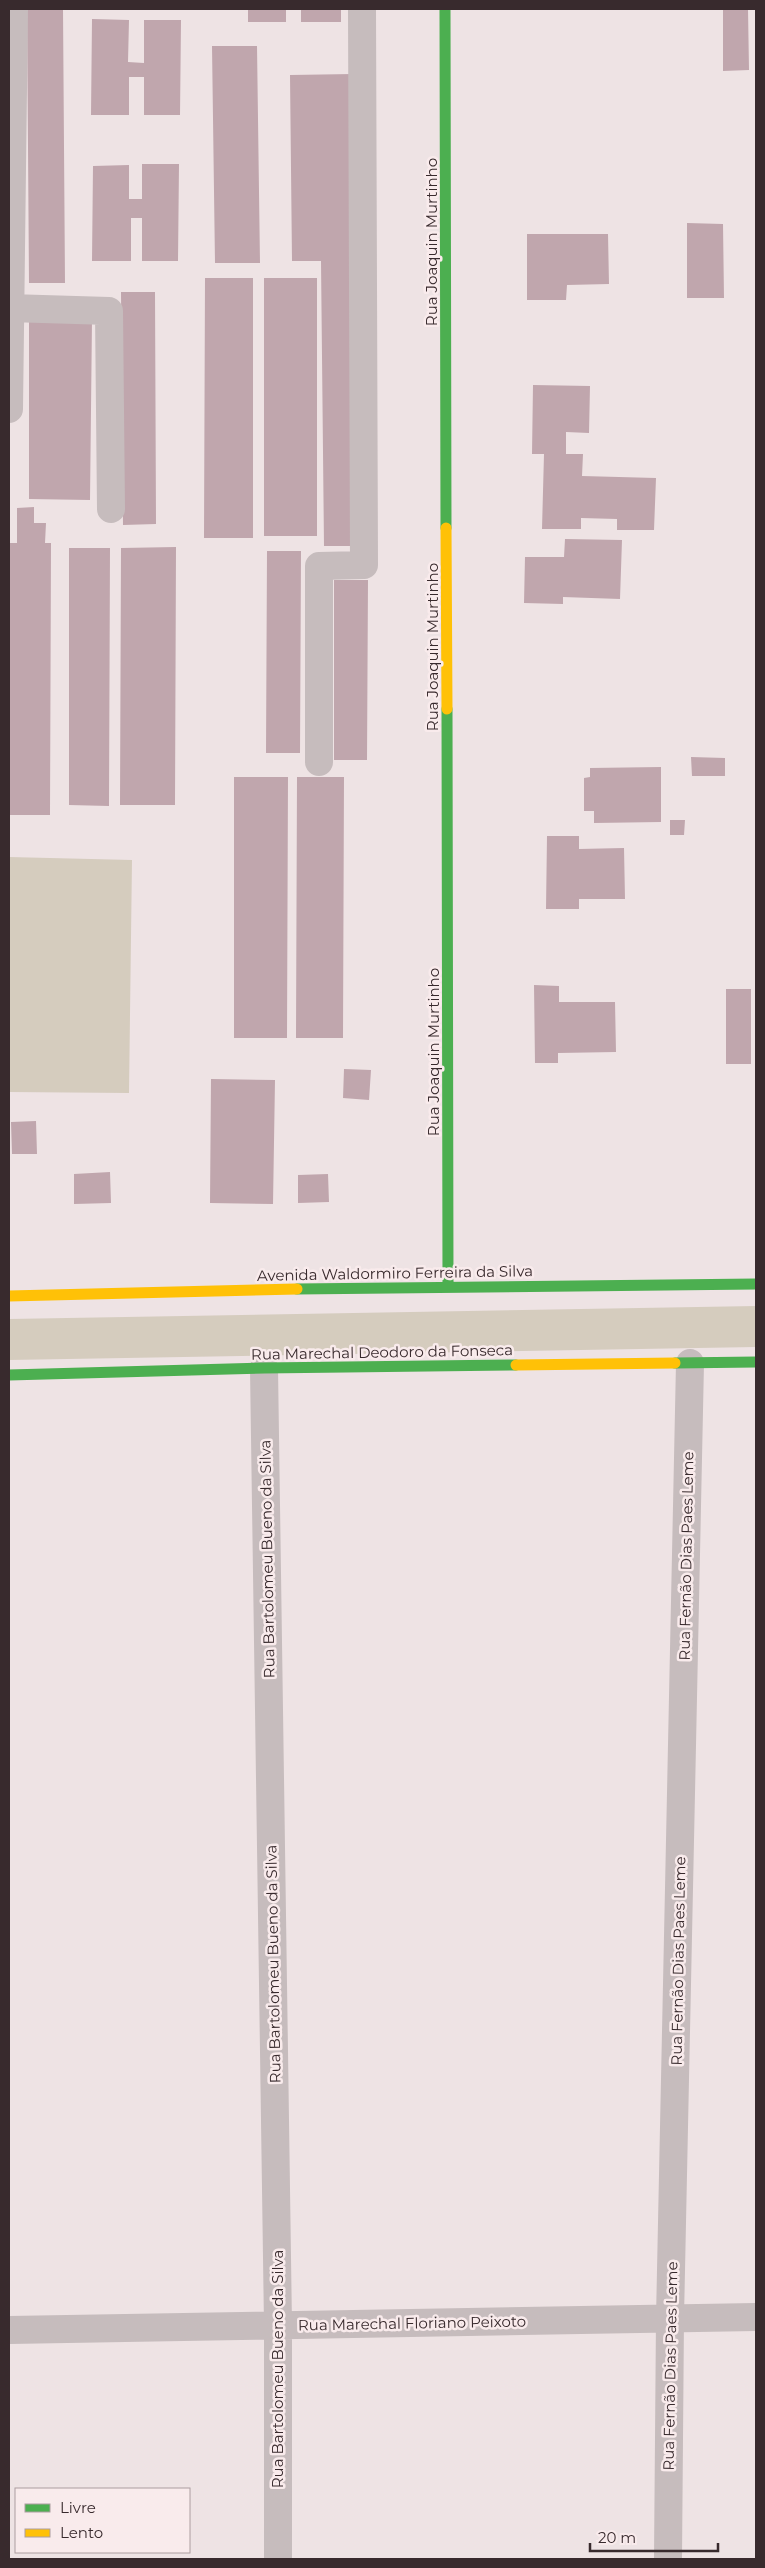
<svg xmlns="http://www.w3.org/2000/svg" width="765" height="2568" font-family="Montserrat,sans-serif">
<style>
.green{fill:#d5ccbe}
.building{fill:#c0a6ad}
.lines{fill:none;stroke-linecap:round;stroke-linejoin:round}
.street{stroke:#c6bcbd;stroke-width:28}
.fast{stroke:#4caf50;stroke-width:11}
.slow{stroke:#ffc107;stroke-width:11}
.labels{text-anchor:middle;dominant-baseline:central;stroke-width:5;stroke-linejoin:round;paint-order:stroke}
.street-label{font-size:15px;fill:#382a2d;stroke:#f9ebec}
</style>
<rect width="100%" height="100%" fill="#eee3e4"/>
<path class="green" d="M9 857 132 860 129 1093 9 1092Z
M756 1306V1347L9 1360V1319Z"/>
<path class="building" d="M27 9H63L65 283H29Z
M248 9H286V22H248Z
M301 9H341V22H301Z
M723 9H748L749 70 723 71Z
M92 19 129 20 128 62 144 63V20H181L180 115H144V77H129V115H91Z
M212 46H257L260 263H215Z
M353 74 356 546H324L321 261H292L290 75Z
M142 164H179L178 261H142V218H131V261H92L93 166 129 165V199H142Z
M687 223 723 224 724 298H687Z
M527 234H608L609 284 567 285 566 300H527Z
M205 278H253V538H204Z
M264 278H317V536H264Z
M121 292H155L156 524 123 525Z
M29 318 92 319 90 500 29 499Z
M533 385 590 386 589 433 566 432V454H583L582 476 656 478 654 530H617V519L581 518V529H542L544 454H532Z
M34 507V523H46L45 543H51L50 815H9V543H17V508Z
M565 539 622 540 620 599 563 597V604L524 603 525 557H564Z
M176 547 175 805H120L121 548Z
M69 548H110L109 806 69 805Z
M267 551H301L300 753H266Z
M334 580H368L367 760H334Z
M691 757 725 758V776H692Z
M661 767V822L594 823V811H584V778L590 777V768Z
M234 777H288L287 1038H234Z
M297 777H344L343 1038H296Z
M670 820H685L684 835H670Z
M547 836H579V849L624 848 625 899H579V909H546Z
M534 985 559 986V1002H615L616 1052 558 1053V1063H535Z
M726 989H751V1064H726Z
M344 1069 371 1070 369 1100 343 1098Z
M211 1079 275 1080 273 1204 210 1203Z
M36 1121 37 1154H12L11 1122Z
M110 1172 111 1203 74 1204V1174Z
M328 1174 329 1202 298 1203V1175Z"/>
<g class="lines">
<path class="street" d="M9 308 109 311 111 509
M9 409 14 9
M319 762V566L364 565 362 9
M264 1368 278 2325V2559
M9 2330 756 2317
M668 2559 670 2318 690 1363"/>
<path class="fast" d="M445 9 446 528
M447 709 448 1286
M297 1289 756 1284
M675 1363 756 1362
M9 1375 264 1368 516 1365"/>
<path class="slow" d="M446 528 447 709
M9 1296 297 1289
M516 1365 675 1363"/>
</g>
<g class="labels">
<g class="street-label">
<text transform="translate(431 242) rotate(-90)">Rua Joaquin Murtinho</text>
<text transform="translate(432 647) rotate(-90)">Rua Joaquin Murtinho</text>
<text transform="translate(433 1052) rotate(-90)">Rua Joaquin Murtinho</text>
<text transform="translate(395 1273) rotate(-1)">Avenida Waldormiro Ferreira da Silva</text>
<text transform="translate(382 1352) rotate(-1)">Rua Marechal Deodoro da Fonseca</text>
<text transform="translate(686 1556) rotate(-89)">Rua Fernão Dias Paes Leme</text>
<text transform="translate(267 1559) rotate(-91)">Rua Bartolomeu Bueno da Silva</text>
<text transform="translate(678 1961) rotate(-89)">Rua Fernão Dias Paes Leme</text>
<text transform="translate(273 1964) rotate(-91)">Rua Bartolomeu Bueno da Silva</text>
<text transform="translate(412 2323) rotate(-1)">Rua Marechal Floriano Peixoto</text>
<text transform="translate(670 2366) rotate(-89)">Rua Fernão Dias Paes Leme</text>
<text transform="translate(277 2369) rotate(-90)">Rua Bartolomeu Bueno da Silva</text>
</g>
</g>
<rect width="765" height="2568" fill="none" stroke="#382a2d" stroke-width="20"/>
<rect x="15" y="2488" width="175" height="65" fill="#f9ebec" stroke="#ac9ea0"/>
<rect x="25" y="2504" width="25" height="8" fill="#4caf50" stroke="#ac9ea0"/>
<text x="60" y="2513" font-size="15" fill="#382a2d">Livre</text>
<rect x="25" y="2529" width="25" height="8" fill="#ffc107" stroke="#ac9ea0"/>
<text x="60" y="2538" font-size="15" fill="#382a2d">Lento</text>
<path d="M590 2543v8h128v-8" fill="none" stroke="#382a2d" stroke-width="2.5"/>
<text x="598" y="2543" font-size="15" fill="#382a2d" stroke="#f9ebec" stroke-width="4" paint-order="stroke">20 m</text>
</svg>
